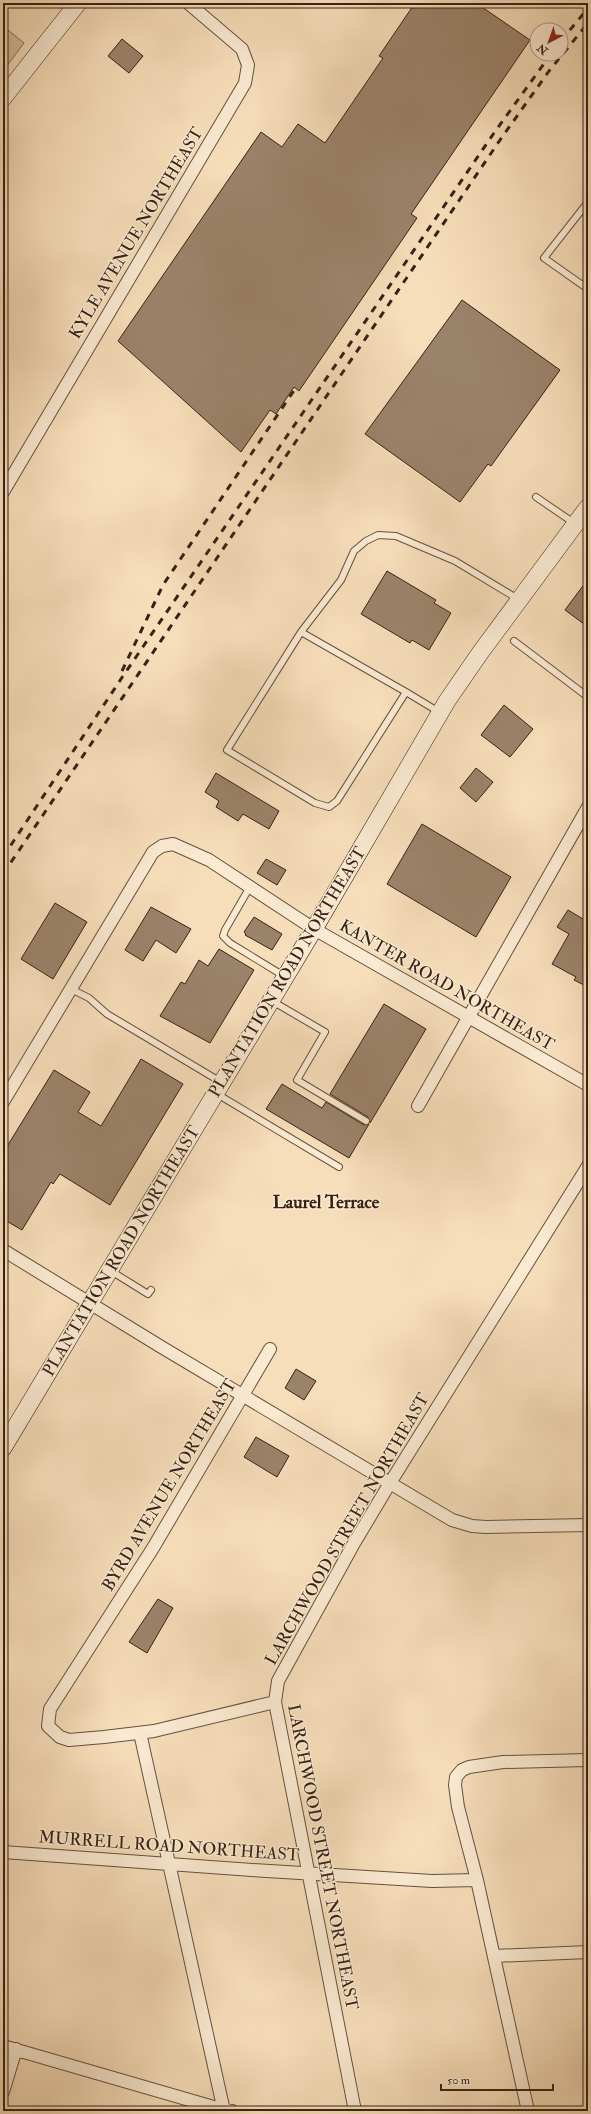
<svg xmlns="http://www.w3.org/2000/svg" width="591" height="2114" font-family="'IM FELL Double Pica',serif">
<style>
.green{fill:#d6be9e;stroke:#86705a}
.building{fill:#9b836b;stroke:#372116}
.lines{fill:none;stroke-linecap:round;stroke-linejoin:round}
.lane-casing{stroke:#67503f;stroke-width:8}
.street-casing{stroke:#67503f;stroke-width:14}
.secondary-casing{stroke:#372116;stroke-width:18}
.lane{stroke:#faead2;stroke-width:6}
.street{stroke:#faead2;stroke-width:12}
.secondary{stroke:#faead2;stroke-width:17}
.rail{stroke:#372116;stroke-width:3;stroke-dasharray:7 7;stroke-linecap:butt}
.labels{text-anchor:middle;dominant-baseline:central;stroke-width:3;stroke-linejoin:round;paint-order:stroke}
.street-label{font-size:17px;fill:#372116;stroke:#faead2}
.neighbourhood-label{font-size:18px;font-weight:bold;fill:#372116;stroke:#faead2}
</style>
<rect width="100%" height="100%" fill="#f7deba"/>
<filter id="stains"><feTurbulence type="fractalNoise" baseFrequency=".005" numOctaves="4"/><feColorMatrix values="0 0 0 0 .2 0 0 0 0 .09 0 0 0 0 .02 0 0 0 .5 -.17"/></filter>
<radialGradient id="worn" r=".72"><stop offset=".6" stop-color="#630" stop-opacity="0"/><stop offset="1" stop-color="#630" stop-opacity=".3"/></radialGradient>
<path class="green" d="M3 26 24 43 3 71Z"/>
<path class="building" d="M415 3H476L530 40 411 214 417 218 299 391 294 387 276 414 270 410 241 452 118 341 261 132 282 147 298 124 325 143 383 58 379 56Z
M122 39 143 56 129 73 108 56Z
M462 300 560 370 491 466 488 464 460 502 365 434Z
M387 571 436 600 434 603 451 613 429 650 412 640 410 643 361 614Z
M588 579V627L565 610Z
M504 705 533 729 510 757 481 735Z
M476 768 493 782 476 802 460 788Z
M216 773 279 811 269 829 243 814 238 821 216 807 219 801 205 792Z
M422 824 511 877 476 937 387 884Z
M266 859 286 870 277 885 257 873Z
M55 903 87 922 53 979 21 959Z
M151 907 191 929 176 953 156 940 143 961 125 950Z
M568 910 588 922V987L574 980 576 977 552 964 569 934 557 927Z
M254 917 282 934 272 950 245 935 246 934 244 932Z
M219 949 254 970 210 1043 160 1016 181 982 185 984 199 960 208 966Z
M384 1004 426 1029 370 1123 368 1117 330 1094Z
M141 1059 183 1084 110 1205 60 1174 53 1184 51 1182 22 1230 3 1219V1153L54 1070 90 1092 78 1112 101 1126Z
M282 1084 322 1108 326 1102 364 1125 369 1124 349 1158 266 1109Z
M296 1369 316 1381 304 1400 285 1388Z
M256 1437 289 1456 277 1477 244 1457Z
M158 1599 173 1608 147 1653 129 1642Z"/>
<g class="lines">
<defs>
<path id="lane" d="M588 202 544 258 588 289
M536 497 574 523
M301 632 341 580 354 551 366 541 378 535 396 536 455 561 518 599
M514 641 588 697
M406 692 301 632 227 750 315 803 329 807 337 801 406 692 439 712
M251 885 225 930 223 936 230 943 284 976
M69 988 89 998 107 1014 221 1082
M272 1001 325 1032 297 1080 366 1121
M217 1094 339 1167
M111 1271 148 1294 151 1290"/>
<path id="street" d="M3 492 245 83 248 65 242 49 188 3
M3 1102 153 852 162 846 173 844 209 860 314 929 588 1085
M418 1106 588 807
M3 1250 163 1348 452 1520 472 1526 486 1527 588 1525
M270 1349 153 1548 50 1709 48 1726 60 1737 69 1740 104 1737 154 1731 275 1702
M140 1733 224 2111
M3 1852 252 1870 432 1881 477 1880
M494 1956 588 1952
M3 2046 224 2110 232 2111
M3 2092 16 2049
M355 2111 275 1702 278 1681 353 1545 390 1483 588 1166
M528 2111 477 1880 458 1807 455 1785 456 1777 462 1770 469 1767 503 1762 588 1760"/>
<path id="secondary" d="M3 98 78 3
M3 1448 314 929 447 701 480 653 588 507"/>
</defs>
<use href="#lane" class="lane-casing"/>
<use href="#street" class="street-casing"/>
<use href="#secondary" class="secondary-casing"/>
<use href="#lane" class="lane"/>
<use href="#street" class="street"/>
<use href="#secondary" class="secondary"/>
<path class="rail" d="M561 41 588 8
M122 671 163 585 295 389
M3 857 123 676 494 133 551 54
M3 874 500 140 549 71 588 23"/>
</g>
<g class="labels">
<g class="street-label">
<text transform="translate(136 233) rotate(-59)">KYLE AVENUE NORTHEAST</text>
<text transform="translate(287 972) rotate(-59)">PLANTATION ROAD NORTHEAST</text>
<text transform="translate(447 985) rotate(30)">KANTER ROAD NORTHEAST</text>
<text transform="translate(121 1251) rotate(-59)">PLANTATION ROAD NORTHEAST</text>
<text transform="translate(169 1485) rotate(-59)">BYRD AVENUE NORTHEAST</text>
<text transform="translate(347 1529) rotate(-60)">LARCHWOOD STREET NORTHEAST</text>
<text transform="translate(169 1846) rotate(4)">MURRELL ROAD NORTHEAST</text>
<text transform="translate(323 1857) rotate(79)">LARCHWOOD STREET NORTHEAST</text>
</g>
<g class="neighbourhood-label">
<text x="326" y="1202">Laurel Terrace</text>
</g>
</g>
<rect width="591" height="2114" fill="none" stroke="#f7deba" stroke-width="16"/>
<rect x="4" y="4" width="583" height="2106" fill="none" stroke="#372116" stroke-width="2"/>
<rect x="8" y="8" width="575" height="2098" fill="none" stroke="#372116"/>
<g transform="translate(549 42) rotate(221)"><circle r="19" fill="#faead2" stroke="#ac9a87"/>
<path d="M0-3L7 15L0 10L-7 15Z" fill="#8f2418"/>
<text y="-6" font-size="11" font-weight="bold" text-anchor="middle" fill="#372116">N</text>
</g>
<path d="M441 2084v6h112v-6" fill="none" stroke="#372116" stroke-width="2"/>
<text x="447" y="2084" font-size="12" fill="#372116" stroke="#faead2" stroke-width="3" paint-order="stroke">50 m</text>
<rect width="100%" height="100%" filter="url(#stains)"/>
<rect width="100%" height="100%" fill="url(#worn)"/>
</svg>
